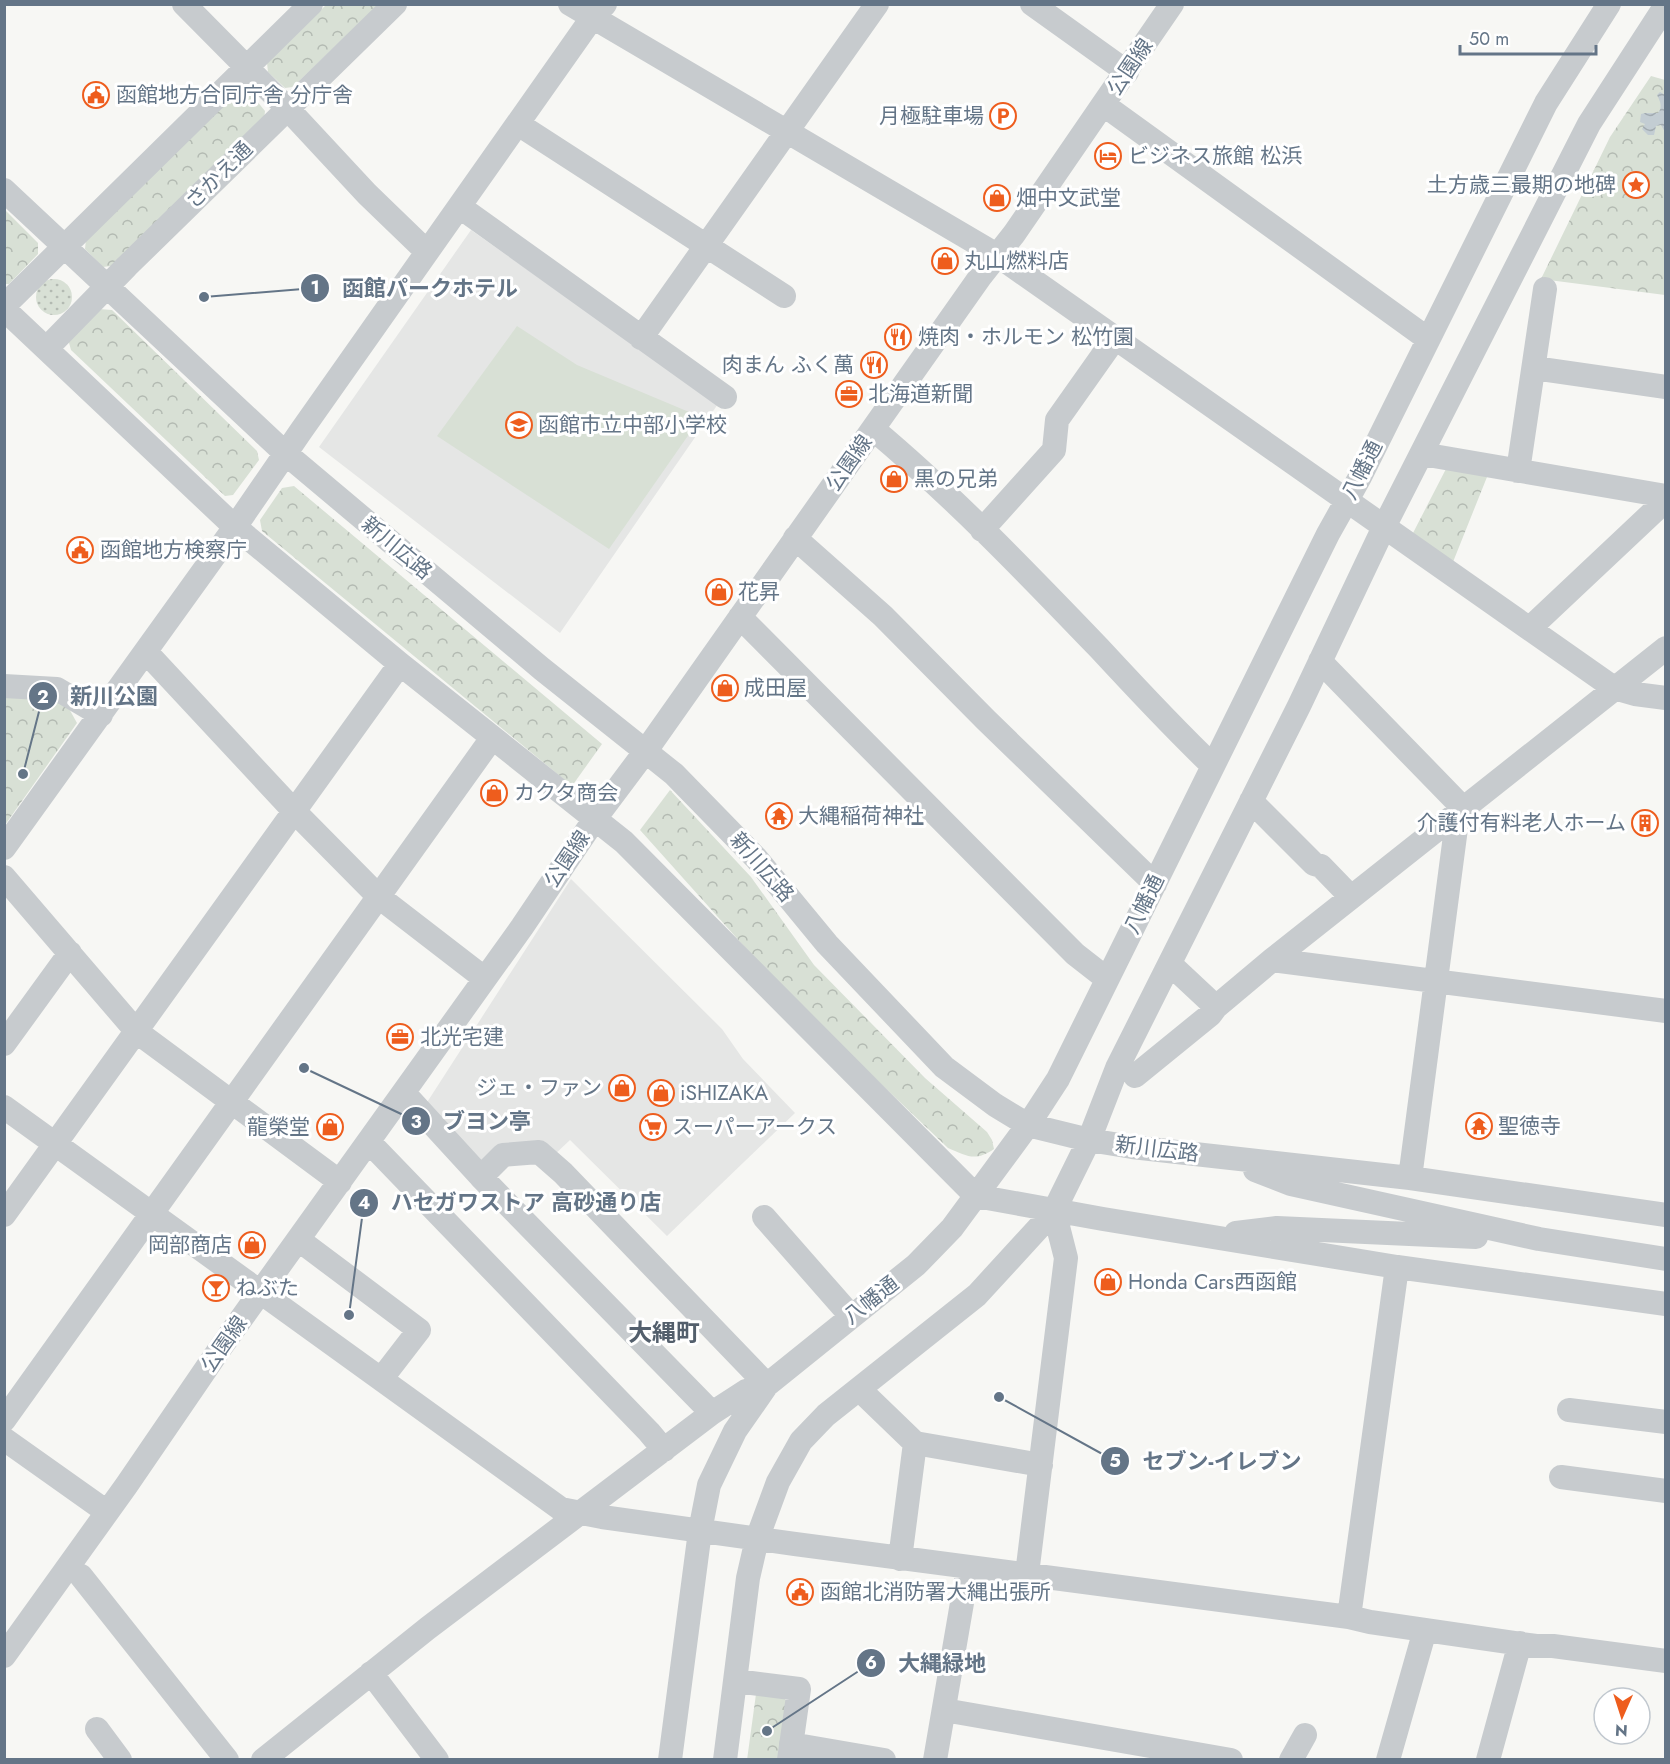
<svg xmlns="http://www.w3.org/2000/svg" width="1670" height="1764" font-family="Jost,'Noto Sans JP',sans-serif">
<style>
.built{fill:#e5e6e5}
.park{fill:url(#park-crowns)}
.garden{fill:url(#garden-dots)}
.pitch{fill:#d8e0d5}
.water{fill:url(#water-waves)}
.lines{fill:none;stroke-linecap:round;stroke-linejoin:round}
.minor{stroke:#c7cbce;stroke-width:24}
.labels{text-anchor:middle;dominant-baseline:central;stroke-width:6;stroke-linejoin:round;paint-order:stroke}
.street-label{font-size:21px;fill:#647587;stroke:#fff}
.poi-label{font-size:21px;fill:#647587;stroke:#fff;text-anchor:start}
.quarter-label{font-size:24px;font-weight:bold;fill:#535f6c;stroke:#fff}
.leader{fill:none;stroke:#647587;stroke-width:2}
.callout-dot{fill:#647587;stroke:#fff;stroke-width:2}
.mark-label{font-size:18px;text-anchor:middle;font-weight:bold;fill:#fff}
.callout-label{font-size:22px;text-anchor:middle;font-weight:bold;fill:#647587;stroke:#fff;stroke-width:6;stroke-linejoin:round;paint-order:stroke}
</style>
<defs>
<pattern id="park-crowns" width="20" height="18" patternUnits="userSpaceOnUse" patternTransform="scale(1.5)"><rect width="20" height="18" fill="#d8e0d5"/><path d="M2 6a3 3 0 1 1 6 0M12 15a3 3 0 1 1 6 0" fill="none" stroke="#b3bab2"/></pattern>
<pattern id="garden-dots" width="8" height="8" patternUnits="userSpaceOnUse" patternTransform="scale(1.5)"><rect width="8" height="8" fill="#d8e0d5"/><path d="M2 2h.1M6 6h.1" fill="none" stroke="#b3bab2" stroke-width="1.8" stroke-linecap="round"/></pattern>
<pattern id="water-waves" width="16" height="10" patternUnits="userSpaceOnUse" patternTransform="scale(1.5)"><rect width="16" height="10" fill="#c3cdd3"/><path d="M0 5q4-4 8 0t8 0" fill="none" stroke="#a2abb1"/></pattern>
</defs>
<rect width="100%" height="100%" fill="#f7f7f4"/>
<path class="built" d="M471 230 718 404 560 633 319 447Z
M571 879 722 1029 743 1059 795 1113 667 1236 570 1140 552 1157 480 1171 424 1107Z"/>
<path class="park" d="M326 5H378L293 87 285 88 268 72 267 63Z
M1651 76 1665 80V295L1541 279 1610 137Z
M239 89H247L265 111 264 121 111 266 103 267 85 249 86 239Z
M5 210 38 243V254L9 284H5Z
M99 309 112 310 257 451 259 460 233 495 225 496 71 350 68 339Z
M1448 465 1489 472 1453 562 1413 533Z
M294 486 602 744 572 786 262 531 260 520 282 488Z
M5 698H48L67 705 77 723 5 825Z
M670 790 751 877 814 965 925 1078 987 1132 992 1140 994 1149C975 1162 967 1156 948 1148L785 992 640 830Z
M756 1694 784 1698 788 1703 780 1759 747 1760Z"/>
<path class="garden" d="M36 297a18 18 0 1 1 36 0a18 18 0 1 1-36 0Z"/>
<path class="pitch" d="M517 326 577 365 701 417 609 549 437 436Z"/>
<path class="water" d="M1660 92 1665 95V132L1661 125 1656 126 1654 135H1648L1642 129 1645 124 1640 122 1641 114 1645 113H1658C1663 107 1660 101 1657 95Z"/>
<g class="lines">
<path class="minor" d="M184 4 287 108 367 194 427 252
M570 4 997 255 1614 688 1635 694 1666 698
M1032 4 1127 72
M1104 105 1428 339
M518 124 784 296
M4 190 285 453 542 669 674 774 756 858 827 944 944 1067 995 1105 1028 1125 1089 1140 1132 1147 1410 1178 1666 1215
M460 207 725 397
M4 306 311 4
M4 309 235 527 400 664 624 842 976 1196 1103 1219 1397 1267 1666 1304
M641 338 877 4
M47 348 127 266 395 4
M1534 368 1666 387
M873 429C953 496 1026 572 1099 648 1136 688 1173 728 1213 766
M1422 454 1666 496
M1518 471 1545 289
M982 530 1054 450 1057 420 1115 338
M795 538 883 616 986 720 1155 884
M740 617 1075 954 1107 979
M1530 628 1666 500
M146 652 294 811 379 897 484 978
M1320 661 1463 808
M4 686 57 689 101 715
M1251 801 1314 864 1321 866 1351 897
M4 848 235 527 301 431 592 18 605 4
M4 877 137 1032 340 1182
M1272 960 1666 1011
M1170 964 1216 1007 1272 960 1666 648
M4 1044 70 953
M1135 1076 1210 1015 1216 1007
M404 1093 481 1177 712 1413
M4 1107 561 1509 602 1517 795 1544 1349 1617 1370 1622 1536 1646H1553L1666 1661
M369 1142 649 1432 664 1450
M1255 1170 1291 1184 1539 1239 1666 1259
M1410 1178 1458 813
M4 1215 400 664
M764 1217 851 1316
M1236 1233 1277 1228 1476 1237
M299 1240 419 1330 382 1378
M859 1389 915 1443 1041 1465
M1569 1410 1666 1422
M4 1420 492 738
M4 1439 107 1512
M1561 1477 1666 1491
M900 1559 915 1443
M1027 1574 1066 1258 1054 1211
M81 1576 227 1760
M1349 1617 1397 1267
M4 1656 126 1486 221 1347 522 927 594 820 645 752 980 277 1014 234 1172 4
M371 1673 437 1760
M736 1681 799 1689 789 1760
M944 1710 1231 1760
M97 1729 120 1760
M791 1744 884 1760
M263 1760 428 1628 712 1413 746 1391 767 1385 563 1173 539 1152 503 1155 481 1177
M670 1760 700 1531 709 1485 735 1431 767 1385 916 1265 952 1228 1028 1125 1058 1079 1328 534 1360 477 1546 103 1609 4
M725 1760 748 1578 757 1539 778 1482 801 1441 826 1415 977 1295 1054 1211 1089 1140 1117 1068 1299 706 1384 527 1589 124 1666 5
M935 1760 968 1568
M1291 1760 1305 1735
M1388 1760 1425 1630
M1488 1760 1520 1643"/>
</g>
<defs>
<symbol id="civic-ring" viewBox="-11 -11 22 22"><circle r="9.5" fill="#fff" stroke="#ee5d1d" stroke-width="1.5"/><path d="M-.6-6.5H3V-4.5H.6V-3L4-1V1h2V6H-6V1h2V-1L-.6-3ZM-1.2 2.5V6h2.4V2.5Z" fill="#ee5d1d"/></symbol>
<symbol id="parking-ring" viewBox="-11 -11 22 22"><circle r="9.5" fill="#fff" stroke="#ee5d1d" stroke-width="1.5"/><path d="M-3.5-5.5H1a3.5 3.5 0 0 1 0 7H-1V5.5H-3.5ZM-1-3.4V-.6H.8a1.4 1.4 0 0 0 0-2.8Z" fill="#ee5d1d"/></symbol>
<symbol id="hotel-ring" viewBox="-11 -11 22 22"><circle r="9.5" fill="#fff" stroke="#ee5d1d" stroke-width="1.5"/><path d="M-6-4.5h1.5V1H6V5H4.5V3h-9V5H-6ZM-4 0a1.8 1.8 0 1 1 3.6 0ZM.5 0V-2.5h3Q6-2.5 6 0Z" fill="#ee5d1d"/></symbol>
<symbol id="sight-ring" viewBox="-11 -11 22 22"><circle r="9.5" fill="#fff" stroke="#ee5d1d" stroke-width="1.5"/><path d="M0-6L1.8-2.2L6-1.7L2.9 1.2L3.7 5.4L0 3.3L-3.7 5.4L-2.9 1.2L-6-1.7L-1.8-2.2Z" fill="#ee5d1d"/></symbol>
<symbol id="shop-ring" viewBox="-11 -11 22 22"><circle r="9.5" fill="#fff" stroke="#ee5d1d" stroke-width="1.5"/><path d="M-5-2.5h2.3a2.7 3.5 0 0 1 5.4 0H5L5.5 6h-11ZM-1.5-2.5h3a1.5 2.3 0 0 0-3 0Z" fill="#ee5d1d"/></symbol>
<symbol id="restaurant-ring" viewBox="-11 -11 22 22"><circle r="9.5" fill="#fff" stroke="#ee5d1d" stroke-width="1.5"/><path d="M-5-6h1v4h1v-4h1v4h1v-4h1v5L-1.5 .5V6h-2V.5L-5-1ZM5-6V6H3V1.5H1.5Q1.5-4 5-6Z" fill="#ee5d1d"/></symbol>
<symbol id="office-ring" viewBox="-11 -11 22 22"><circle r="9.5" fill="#fff" stroke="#ee5d1d" stroke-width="1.5"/><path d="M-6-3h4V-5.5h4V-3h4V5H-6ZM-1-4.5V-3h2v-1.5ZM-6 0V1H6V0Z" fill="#ee5d1d"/></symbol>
<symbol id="school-ring" viewBox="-11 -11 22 22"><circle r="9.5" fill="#fff" stroke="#ee5d1d" stroke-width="1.5"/><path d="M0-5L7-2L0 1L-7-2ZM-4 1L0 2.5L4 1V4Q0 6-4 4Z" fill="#ee5d1d"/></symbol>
<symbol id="temple-ring" viewBox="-11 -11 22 22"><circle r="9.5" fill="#fff" stroke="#ee5d1d" stroke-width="1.5"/><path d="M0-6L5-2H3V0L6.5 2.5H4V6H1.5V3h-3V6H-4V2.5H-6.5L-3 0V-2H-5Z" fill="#ee5d1d"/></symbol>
<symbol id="building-ring" viewBox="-11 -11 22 22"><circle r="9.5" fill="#fff" stroke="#ee5d1d" stroke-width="1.5"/><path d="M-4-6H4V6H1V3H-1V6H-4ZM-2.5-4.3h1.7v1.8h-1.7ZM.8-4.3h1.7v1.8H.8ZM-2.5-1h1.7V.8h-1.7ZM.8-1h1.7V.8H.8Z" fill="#ee5d1d"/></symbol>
<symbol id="supermarket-ring" viewBox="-11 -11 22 22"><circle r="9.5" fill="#fff" stroke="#ee5d1d" stroke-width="1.5"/><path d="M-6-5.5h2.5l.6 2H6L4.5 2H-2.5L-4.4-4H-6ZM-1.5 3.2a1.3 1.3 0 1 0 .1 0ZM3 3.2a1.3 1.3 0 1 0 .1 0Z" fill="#ee5d1d"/></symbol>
<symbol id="bar-ring" viewBox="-11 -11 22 22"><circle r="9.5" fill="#fff" stroke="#ee5d1d" stroke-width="1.5"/><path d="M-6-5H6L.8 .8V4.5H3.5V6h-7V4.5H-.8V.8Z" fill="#ee5d1d"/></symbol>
</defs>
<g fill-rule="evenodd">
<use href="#civic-ring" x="81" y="80" width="30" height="30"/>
<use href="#parking-ring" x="988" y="101" width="30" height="30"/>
<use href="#hotel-ring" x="1093" y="141" width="30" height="30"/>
<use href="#sight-ring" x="1621" y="170" width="30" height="30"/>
<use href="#shop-ring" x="982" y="183" width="30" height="30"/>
<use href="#shop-ring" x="930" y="246" width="30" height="30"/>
<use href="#restaurant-ring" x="883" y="322" width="30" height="30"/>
<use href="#restaurant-ring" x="859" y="350" width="30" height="30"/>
<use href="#office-ring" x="834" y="379" width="30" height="30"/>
<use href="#school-ring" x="504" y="410" width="30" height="30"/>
<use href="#shop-ring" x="879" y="464" width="30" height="30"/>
<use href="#civic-ring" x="65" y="535" width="30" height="30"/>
<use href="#shop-ring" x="704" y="577" width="30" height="30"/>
<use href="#shop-ring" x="710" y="673" width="30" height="30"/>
<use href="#shop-ring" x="479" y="778" width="30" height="30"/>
<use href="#temple-ring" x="764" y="801" width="30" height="30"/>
<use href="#building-ring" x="1630" y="808" width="30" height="30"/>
<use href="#office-ring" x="385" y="1022" width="30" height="30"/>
<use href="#shop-ring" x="607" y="1073" width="30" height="30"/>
<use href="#shop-ring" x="646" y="1078" width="30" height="30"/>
<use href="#temple-ring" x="1464" y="1111" width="30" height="30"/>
<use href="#shop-ring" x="315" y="1112" width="30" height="30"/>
<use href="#supermarket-ring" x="638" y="1112" width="30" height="30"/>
<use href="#shop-ring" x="237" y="1230" width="30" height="30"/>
<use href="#shop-ring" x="1093" y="1267" width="30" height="30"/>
<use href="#bar-ring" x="201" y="1273" width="30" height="30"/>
<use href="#civic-ring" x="785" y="1577" width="30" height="30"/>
</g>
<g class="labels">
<g class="street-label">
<text transform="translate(1130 67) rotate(-56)">公園線</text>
<text transform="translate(219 175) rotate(-45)">さかえ通</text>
<text transform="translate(849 463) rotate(-55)">公園線</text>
<text transform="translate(1362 470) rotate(-63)">八幡通</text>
<text transform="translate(397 548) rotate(40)">新川広路</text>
<text transform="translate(567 859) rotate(-56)">公園線</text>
<text transform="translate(762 867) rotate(49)">新川広路</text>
<text transform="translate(1144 904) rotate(-64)">八幡通</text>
<text transform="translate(1157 1149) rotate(7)">新川広路</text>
<text transform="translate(871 1300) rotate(-38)">八幡通</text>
<text transform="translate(224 1344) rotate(-55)">公園線</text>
</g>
<g class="poi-label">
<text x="116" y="95">函館地方合同庁舎 分庁舎</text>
<text x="984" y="116" text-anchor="end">月極駐車場</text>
<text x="1128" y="156">ビジネス旅館 松浜</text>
<text x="1616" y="185" text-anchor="end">土方歳三最期の地碑</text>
<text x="1016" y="198">畑中文武堂</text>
<text x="964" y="261">丸山燃料店</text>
<text x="918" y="337">焼肉・ホルモン 松竹園</text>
<text x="854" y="365" text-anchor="end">肉まん ふく萬</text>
<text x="868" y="394">北海道新聞</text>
<text x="538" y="425">函館市立中部小学校</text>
<text x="914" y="479">黒の兄弟</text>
<text x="100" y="550">函館地方検察庁</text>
<text x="738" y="592">花昇</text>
<text x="744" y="688">成田屋</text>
<text x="514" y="793">カクタ商会</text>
<text x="798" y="816">大縄稲荷神社</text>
<text x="1626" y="823" text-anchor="end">介護付有料老人ホーム</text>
<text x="420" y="1037">北光宅建</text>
<text x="602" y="1088" text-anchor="end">ジェ・ファン</text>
<text x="680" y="1093">iSHIZAKA</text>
<text x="1498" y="1126">聖徳寺</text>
<text x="310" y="1127" text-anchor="end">龍榮堂</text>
<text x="672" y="1127">スーパーアークス</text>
<text x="232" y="1245" text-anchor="end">岡部商店</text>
<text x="1128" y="1282">Honda Cars西函館</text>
<text x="236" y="1288">ねぶた</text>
<text x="820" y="1592">函館北消防署大縄出張所</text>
</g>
<g class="quarter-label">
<text x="664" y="1332">大縄町</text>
</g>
</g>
<path class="leader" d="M204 297L315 288M23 774L43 696M304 1068L416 1121M349 1315L364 1203M999 1397L1115 1461M767 1731L871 1663"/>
<g class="callout-dot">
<circle cx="204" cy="297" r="6"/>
<circle cx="23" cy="774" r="6"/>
<circle cx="304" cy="1068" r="6"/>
<circle cx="349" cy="1315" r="6"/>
<circle cx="999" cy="1397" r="6"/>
<circle cx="767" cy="1731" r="6"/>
<circle cx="315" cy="288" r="15"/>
<circle cx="43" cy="696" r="15"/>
<circle cx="416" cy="1121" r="15"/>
<circle cx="364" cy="1203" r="15"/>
<circle cx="1115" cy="1461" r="15"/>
<circle cx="871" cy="1663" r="15"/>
</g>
<g class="mark-label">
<text x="315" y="294">1</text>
<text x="43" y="703">2</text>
<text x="416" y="1128">3</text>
<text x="364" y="1209">4</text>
<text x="1115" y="1467">5</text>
<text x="871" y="1669">6</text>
</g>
<g class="callout-label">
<text x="430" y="296">函館パークホテル</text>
<text x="114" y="704">新川公園</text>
<text x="487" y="1129">ブヨン亭</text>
<text x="526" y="1210">ハセガワストア 高砂通り店</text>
<text x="1222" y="1469">セブン-イレブン</text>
<text x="942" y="1671">大縄緑地</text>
</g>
<rect width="1670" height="1764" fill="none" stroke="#647587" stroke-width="12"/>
<g transform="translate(1622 1716) rotate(183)"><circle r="28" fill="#ffffff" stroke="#c1c8cf" stroke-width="1.5"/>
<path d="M0-4.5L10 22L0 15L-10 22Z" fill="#ee5d1d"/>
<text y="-9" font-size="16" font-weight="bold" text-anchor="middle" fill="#647587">N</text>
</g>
<path d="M1460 45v9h136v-9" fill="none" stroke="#647587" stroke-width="3"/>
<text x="1469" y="45" font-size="18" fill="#647587" stroke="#ffffff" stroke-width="4.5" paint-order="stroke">50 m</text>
</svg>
